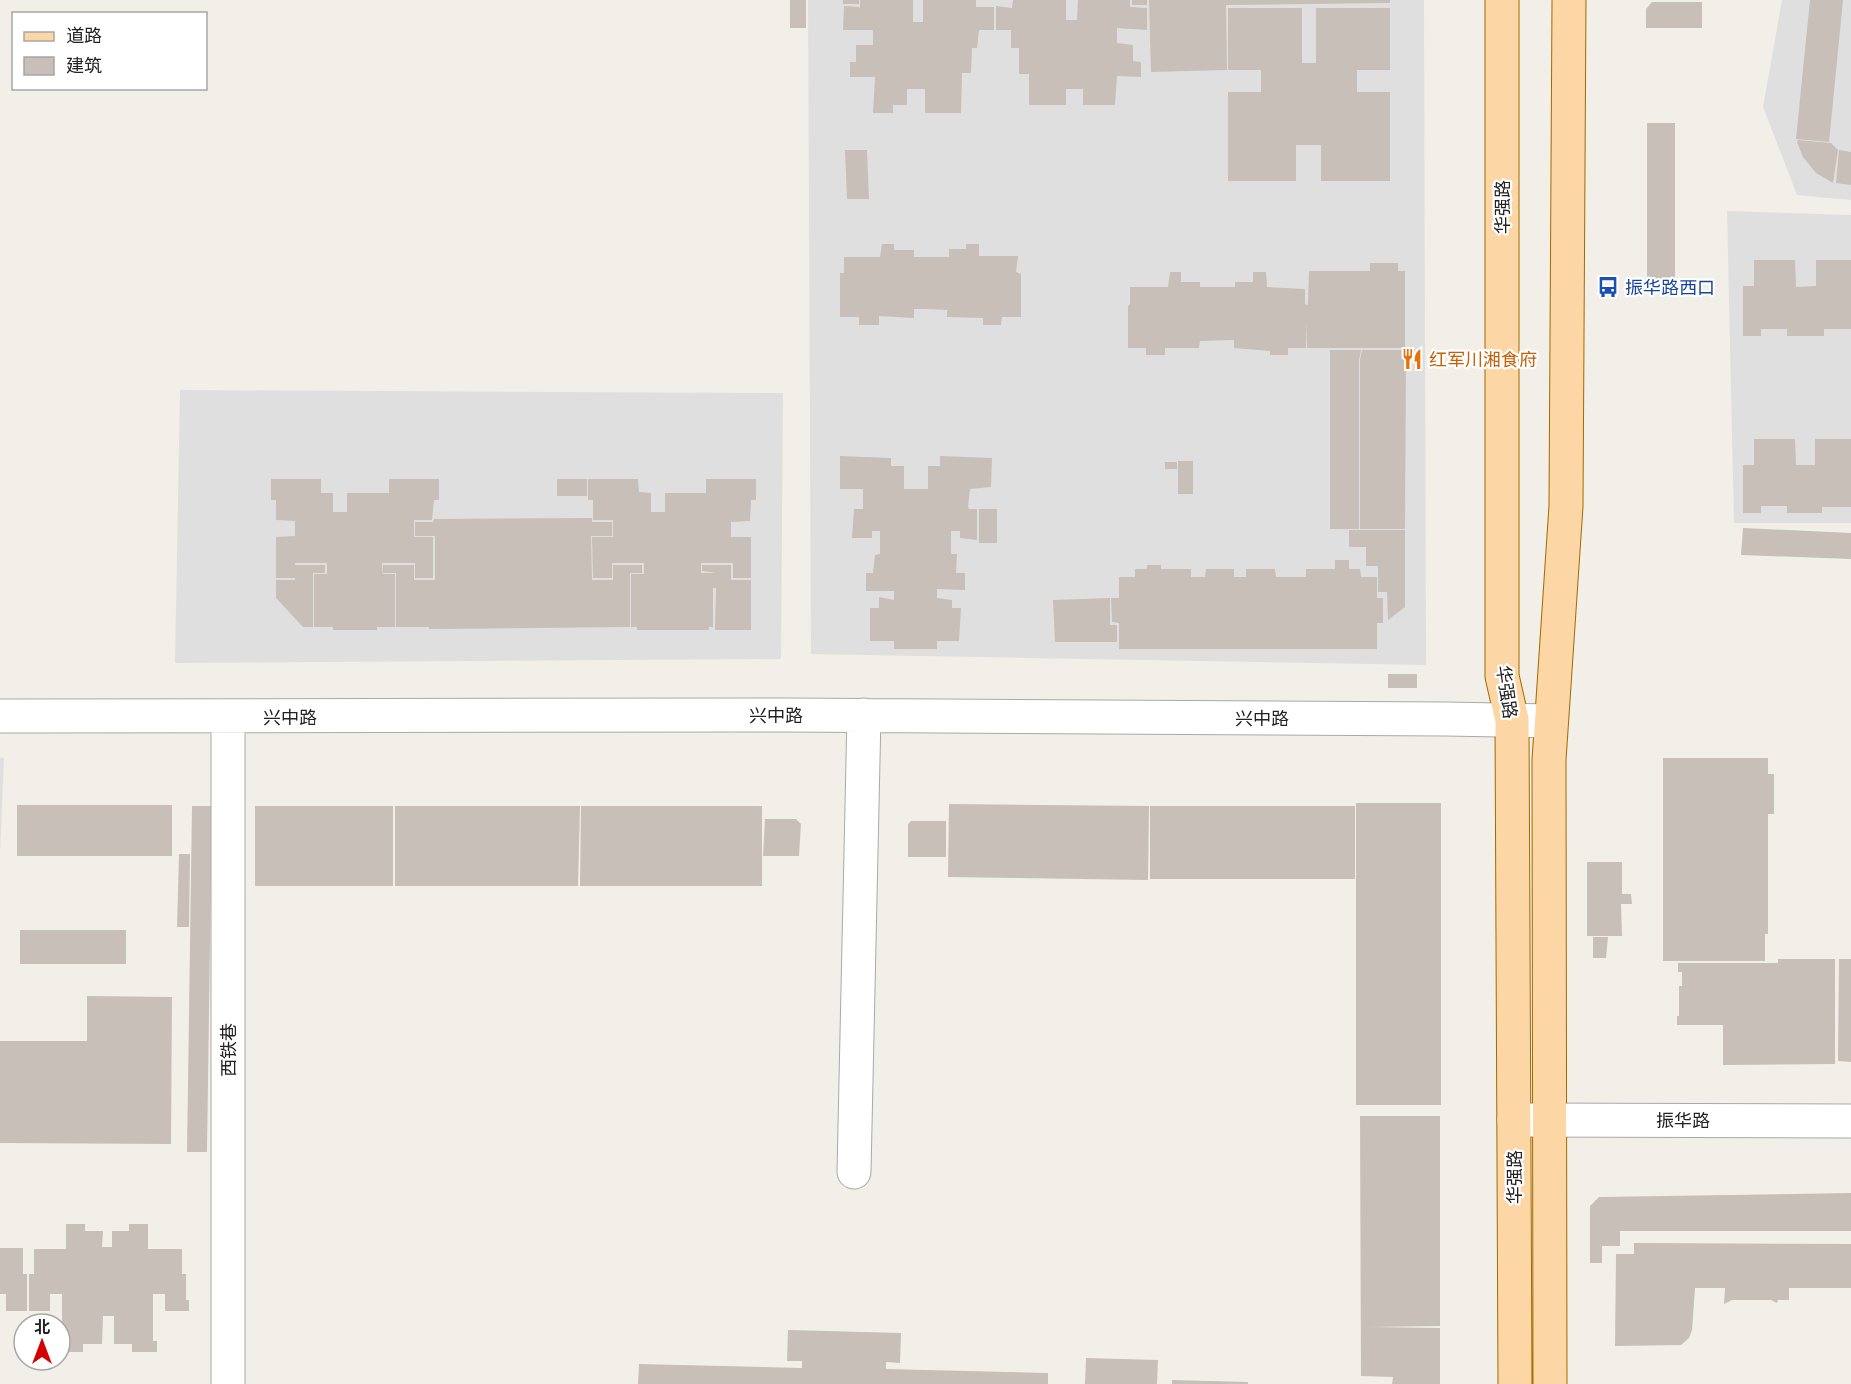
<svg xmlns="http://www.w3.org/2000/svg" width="1851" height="1384" font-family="Poppins,'Noto Sans SC',sans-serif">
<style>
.residential{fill:#e0dfdf}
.building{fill:#c7bfb8}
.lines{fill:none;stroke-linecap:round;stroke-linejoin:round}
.minor-casing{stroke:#a9a9a9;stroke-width:35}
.major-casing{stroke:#a06b00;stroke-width:35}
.minor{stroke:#fff;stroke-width:33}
.major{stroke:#fcd6a4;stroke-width:33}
.labels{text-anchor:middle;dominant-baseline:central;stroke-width:4.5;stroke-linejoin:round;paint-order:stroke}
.street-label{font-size:18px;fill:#222;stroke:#fff}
.transit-label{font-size:18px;fill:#164399;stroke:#fff;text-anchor:start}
.food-label{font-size:18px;fill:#c56008;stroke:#fff;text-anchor:start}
</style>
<rect width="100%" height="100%" fill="#f2efe9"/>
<path class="residential" d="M808 0H1424L1426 665 811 654Z
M1782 0H1851V200L1797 195 1763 107Z
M1727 211 1851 215V523H1734Z
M180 390 783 393 781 659 175 663Z
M0 758H4L0 853Z"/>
<path class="building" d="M790 0H806V28H790Z
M843 0H859V4H843Z
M860 0H913V22H923V0H976V7H994V30H979L977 48H972L971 73H962L961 113H925V89H907V105H893V113H873L875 77H850V62H856V45H873V30H843L844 6 859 7 860 9Z
M1013 0H1066V20H1077L1078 0H1130V7L1147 8V30L1117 28V43L1133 45V61L1141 62V77L1117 76 1115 105H1083V89H1066V105H1029V74H1019V48H1011V30H996V6L1012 8Z
M1132 0H1147V5H1132Z
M1149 0H1390V3L1226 5 1227 70 1151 72Z
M1810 0H1843L1829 142 1796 139Z
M1652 2H1702V28H1646V9Z
M1228 8H1302V63H1316V8H1390V70H1357V92H1390V181H1321V145H1296V181H1228V92H1261V70H1228Z
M1647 123H1675V292H1647Z
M1798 140 1831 143 1838 150 1833 183 1816 173 1803 157 1797 142Z
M845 150H867L869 199H847Z
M1839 150 1851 152V185L1836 183Z
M882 244H894V250H914V257H949V249H966V244H979V256H1018L1016 272 1021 274V317H1002L1001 325H983V318L947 317V310L926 309H914V318L879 316V325H859V317H840V273H844V257H880Z
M1754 260H1795L1796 287 1816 286V260H1851V329H1824V336H1787V329H1761V336H1743V286H1754Z
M1370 263H1398V271H1405V348H1307V321L1306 348H1288V355H1270V351L1234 348V340L1200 341 1199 348H1165V355H1146V348H1128V306L1130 304V287H1168L1170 272H1181V282H1200V287H1235V282H1253V272H1266L1267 287 1305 289V304L1308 305 1309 271H1370Z
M1330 350H1361L1359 360V529H1330Z
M1362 350H1406L1405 529H1360V360Z
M1754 439H1795L1796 465H1815V439H1851V507H1822V513H1787V506H1761V513H1743V465H1754Z
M840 456 891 458V466H904V489H928V466H940V456L992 458 991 487 970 489 968 507 969 509H977V540L960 538V531H951V554H957L956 573H965V590L937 589V598L952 600V608H961L959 641H937V649H894V641H870V608H879V597L894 600V591H866V573H873L875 555 880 554V531H872V538H852L854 509H863V489H840Z
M1178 461H1193V494H1178Z
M1165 462H1177V469H1165Z
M271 479H321V493H333V512H347V493H389V479H439V500H434L432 520H414V537H433V578H415V563H382L383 576V574H395V627H377V630H333V627H314V574H327V563H295V578H276V537L295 536V521L276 520V500H271Z
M557 479H587V496H557Z
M588 479H638L639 492 651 493V512H665V493H706V479H756V500H751L750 521 731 522V537H751V578H733V563H701V573H717L702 571V565H731V580H751V630H715L716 588H713V627H709V630H637V627H631V574H644V563H612V578H593L592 537H613V520H593V500H588Z
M979 509H997V543H979Z
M592 518V522H612V536H591L592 580H613V565H642V573H630V627L429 629V627H396V573H383V565H414V580H435V536H415V522H433L434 519Z
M1743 528 1851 533V559L1741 555Z
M1349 530H1405V607L1388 620 1387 592H1378V566H1366V547H1349Z
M1335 560H1349V569H1360L1361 577H1377V598H1383V623H1377V649H1119V623L1112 622 1111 598H1119V577H1135V569H1147V565H1161V569H1191V577H1205L1206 569H1234V577H1246V569H1275L1276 577H1306V569H1335Z
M295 565H325V573H313V627H303L276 598V580H295Z
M1110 598V625H1117V642H1055L1053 600Z
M1388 674H1417V688H1388Z
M1663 758H1768V774H1774V814H1768V934H1765V961H1663Z
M1356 803H1441V1105H1356Z
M949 804 1149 806 1148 880 948 877Z
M17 805H172V856H17Z
M192 806H212L207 1152H187Z
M255 806H393V886H255Z
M395 806H580L578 886H395Z
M581 806H762V886H580Z
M1150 806H1355V879H1150Z
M765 819H796L801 824 799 856H763Z
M911 821H946V857H908V824Z
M179 854H190L189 927H177Z
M1587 862H1622V894H1631L1632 904H1621L1622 936H1587Z
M20 930H126V964H20Z
M1593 937H1608L1606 958H1593Z
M1778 959H1835V1064L1723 1065V1025H1677V1016H1679V986H1682V972H1678V963H1778Z
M1839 959H1851V1062L1838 1061Z
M87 996 172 997 171 1144 0 1143V1041H87Z
M1360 1116H1440V1326L1369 1327 1440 1328V1384H1392L1393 1377 1361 1376Z
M1851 1193V1231H1620V1246H1602V1263H1590V1206L1599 1197Z
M66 1224H85V1231H103L102 1247H112V1231H129V1224H148V1249H182V1274H186V1300H189V1311H165V1294H153V1341H157V1352H132V1344H114V1316H103L102 1344H83V1352H60V1342H62V1294H50V1311H29V1274H34V1249H66Z
M1634 1243 1851 1244V1288H1789V1300H1778L1777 1303 1771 1300H1732L1724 1304 1725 1288H1695L1692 1330 1689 1338 1681 1345 1615 1346 1616 1254H1634Z
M0 1248H23V1274H27V1311H6V1294H0Z
M788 1330 901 1333 900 1363 886 1362V1369L1048 1373V1384H638L639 1364 802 1368V1361H787Z
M1086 1358 1158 1360 1157 1384H1085Z
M1172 1380 1248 1382V1384H1172Z"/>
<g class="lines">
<defs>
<path id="minor" d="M0 716 785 715 1446 719 1551 721
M228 717V1384
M1514 1120 1851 1121
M854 1172 864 715"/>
<path id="major" d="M1502 0V676L1512 720 1515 1384
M1550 1384 1549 760 1566 506 1569 0"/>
</defs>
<use href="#minor" class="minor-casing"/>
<use href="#major" class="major-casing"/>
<use href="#minor" class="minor"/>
<use href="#major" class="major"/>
</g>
<defs>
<symbol id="bus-bare" viewBox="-9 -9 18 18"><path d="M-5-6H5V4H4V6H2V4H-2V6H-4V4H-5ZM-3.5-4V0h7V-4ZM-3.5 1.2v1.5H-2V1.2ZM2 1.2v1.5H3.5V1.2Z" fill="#1a4fb4" stroke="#fff" stroke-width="2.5" paint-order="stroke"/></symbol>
<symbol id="restaurant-bare" viewBox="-9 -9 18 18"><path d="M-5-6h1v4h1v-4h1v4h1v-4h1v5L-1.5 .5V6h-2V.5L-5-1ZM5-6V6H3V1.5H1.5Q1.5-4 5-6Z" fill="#e8710a" stroke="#fff" stroke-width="2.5" paint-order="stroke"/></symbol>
</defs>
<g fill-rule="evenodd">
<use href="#bus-bare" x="1593" y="272" width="30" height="30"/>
<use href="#restaurant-bare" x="1397" y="344" width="30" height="30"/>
</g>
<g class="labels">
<g class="street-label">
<text transform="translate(1502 207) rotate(-90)">华强路</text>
<text transform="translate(1507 692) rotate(82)">华强路</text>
<text x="776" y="715">兴中路</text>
<text x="290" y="717">兴中路</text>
<text x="1262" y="718">兴中路</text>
<text transform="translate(228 1050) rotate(-90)">西铁巷</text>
<text x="1683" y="1120">振华路</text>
<text transform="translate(1514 1177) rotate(-90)">华强路</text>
</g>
<g class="transit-label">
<text x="1625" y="287">振华路西口</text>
</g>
<g class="food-label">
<text x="1429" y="359">红军川湘食府</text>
</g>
</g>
<rect x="12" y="12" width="195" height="78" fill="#ffffff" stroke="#a7a7a7" stroke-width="1.5"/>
<rect x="24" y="32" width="30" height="9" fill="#fcd6a4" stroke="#a7a7a7" stroke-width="1.5"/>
<text x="66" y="42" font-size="18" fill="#222222">道路</text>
<rect x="24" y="57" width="30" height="18" fill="#c7bfb8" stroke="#a7a7a7" stroke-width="1.5"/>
<text x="66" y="72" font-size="18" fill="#222222">建筑</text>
<g transform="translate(42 1342)"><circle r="28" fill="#ffffff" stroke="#a7a7a7" stroke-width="1.5"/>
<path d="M0-4.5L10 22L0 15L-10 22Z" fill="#d40000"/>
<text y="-9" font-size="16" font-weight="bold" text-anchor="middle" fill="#222222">北</text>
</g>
</svg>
